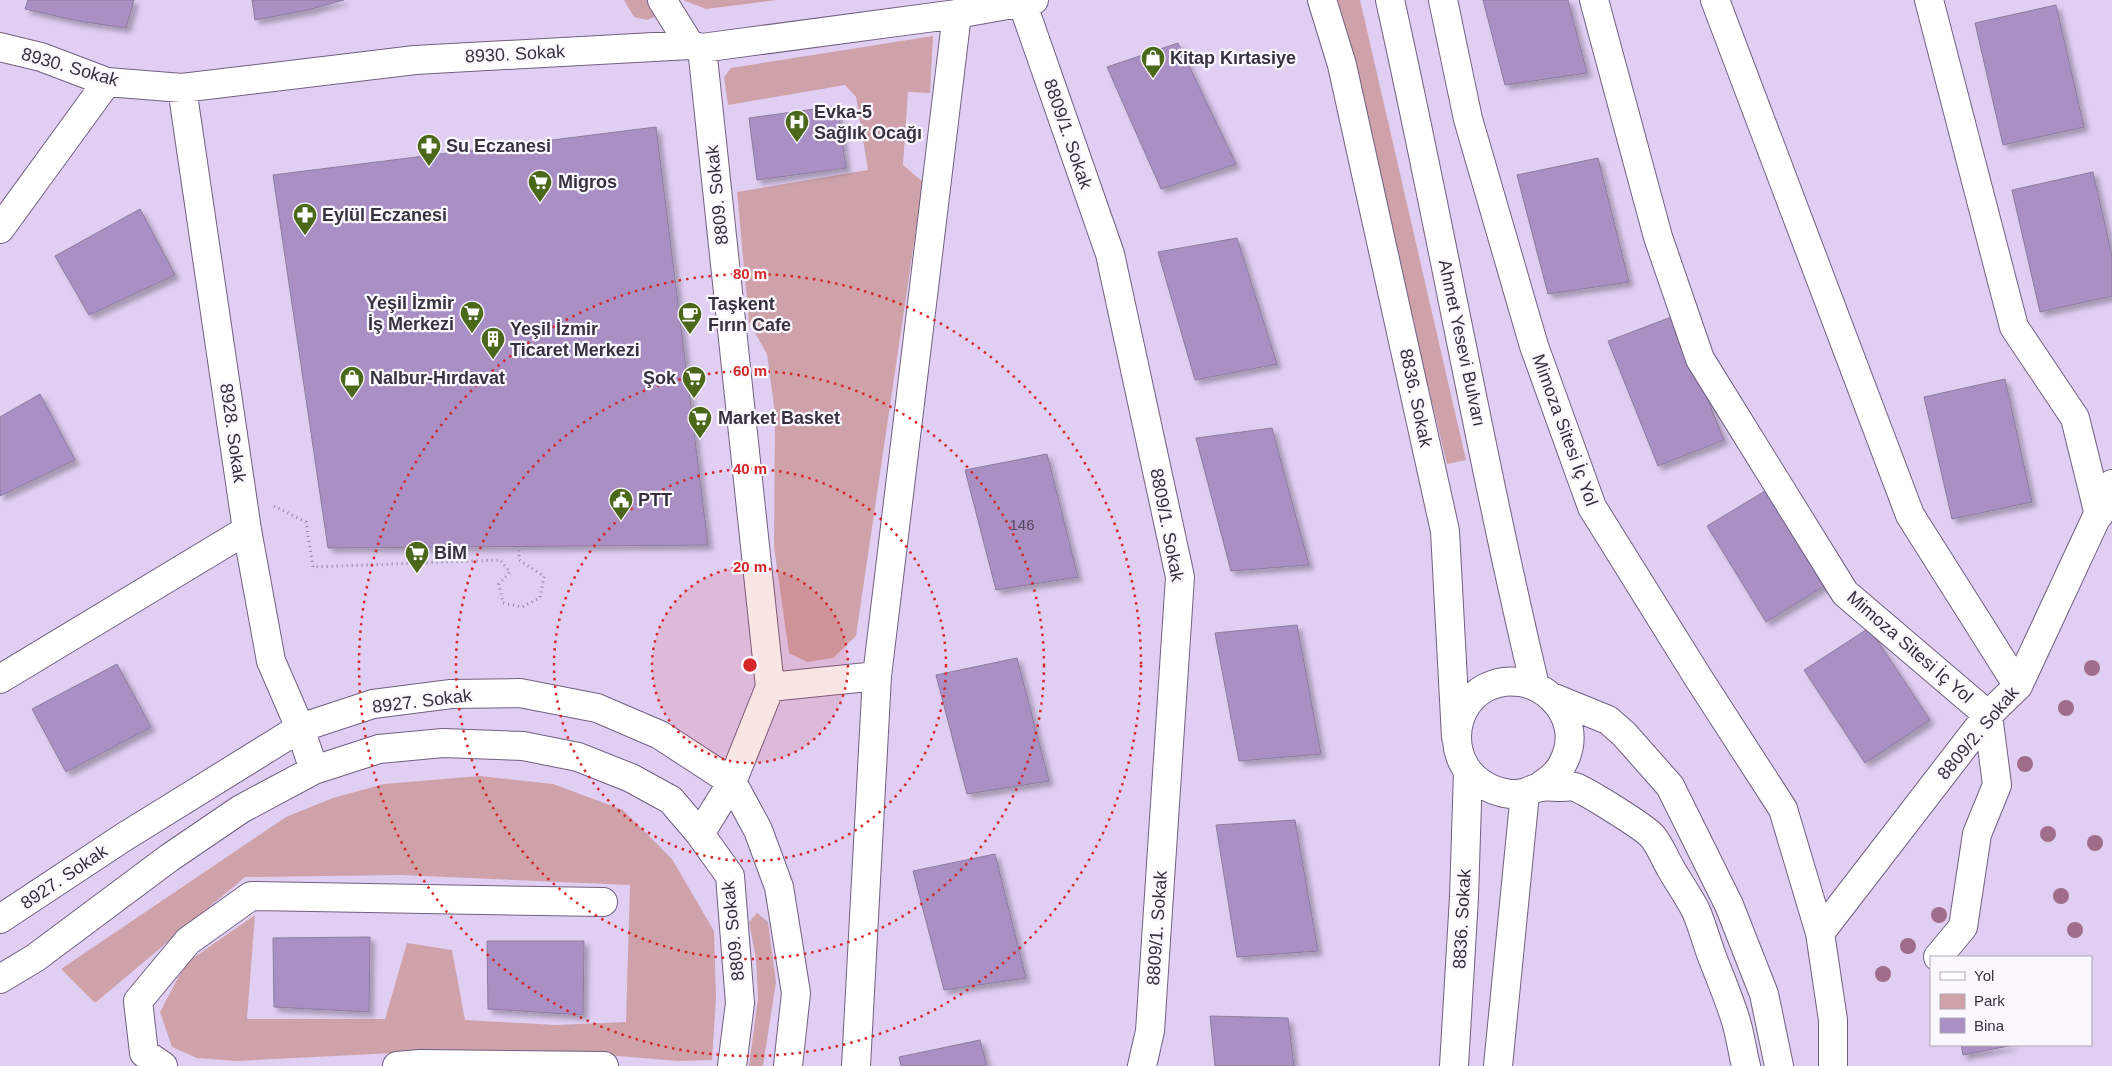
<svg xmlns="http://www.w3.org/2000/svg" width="2112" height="1066" font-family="Arial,sans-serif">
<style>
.green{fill:#cfa2aa}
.building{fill:#a98fc3;stroke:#8d7d9e;filter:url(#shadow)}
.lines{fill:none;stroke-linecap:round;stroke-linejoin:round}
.minor-casing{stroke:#706080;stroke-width:30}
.path{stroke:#90849e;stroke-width:3;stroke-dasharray:1 4;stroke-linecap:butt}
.minor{stroke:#fff;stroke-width:28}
.tree{fill:#9f6d89}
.ring{fill:none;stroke:#d62828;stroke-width:2.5;stroke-dasharray:2.5 5}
.labels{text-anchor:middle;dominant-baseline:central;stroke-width:4.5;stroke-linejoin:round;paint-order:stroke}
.number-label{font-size:15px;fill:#544860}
.street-label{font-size:18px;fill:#37313f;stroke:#faf7fe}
.poi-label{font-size:18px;font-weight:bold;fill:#37313f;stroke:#faf7fe;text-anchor:start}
.centre{fill:#d62828;stroke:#faf7fe;stroke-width:2.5}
.ring-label{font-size:15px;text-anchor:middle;font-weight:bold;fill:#d62828;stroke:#faf7fe;stroke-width:4.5;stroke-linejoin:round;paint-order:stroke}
</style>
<defs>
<filter id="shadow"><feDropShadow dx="4.5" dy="4.5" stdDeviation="2.5" flood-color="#0004"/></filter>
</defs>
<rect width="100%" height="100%" fill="#e0cff3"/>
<path class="green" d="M624 0H649L659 15 647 20 634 17Z
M683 0H777L706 9Z
M1334 0H1360L1466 460 1447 464Z
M933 36 930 93 908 92 903 165 923 182 856 636 833 658 807 662 789 653 774 547 775 413 767 354 749 322 737 192 868 170 856 97 845 85 728 105 724 77 731 68Z
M479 776 553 784 623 810 672 859 714 931 716 998 712 1060 678 1061 558 1051H434L235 1061 197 1058 172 1047 160 1012 186 963 255 915 247 1019H385L407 943 452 950 465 1020 556 1025 626 1022 630 885 401 875 245 877 95 1003 61 969 286 817 333 798 384 784Z
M757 913 768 922 776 982 763 1066H749L758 998 756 959 749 922Z"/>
<path class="building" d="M28 0H134L126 28 78 21 25 9Z
M252 0H344L308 10 255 20Z
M1483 0H1568L1587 73 1505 85Z
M2056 5 2084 127 2003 145 1975 23Z
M1178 43 1236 164 1161 189 1107 67Z
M837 106 846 168 757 180 749 118Z
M656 127 708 545 328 548 273 175Z
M1598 158 1629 282 1548 294 1517 175Z
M2093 172 2112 256V296L2040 312 2012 190Z
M140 209 175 275 89 315 55 256Z
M1237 238 1277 364 1195 380 1158 252Z
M1674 316 1724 440 1658 466 1608 341Z
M2005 379 2032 502 1952 519 1924 397Z
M40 394 75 460 0 496V417Z
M1272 428 1309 565 1231 571 1196 438Z
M1047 454 1078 577 996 590 965 470Z
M1770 488 1829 583 1766 622 1707 526Z
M1297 625 1321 754 1239 761 1215 633Z
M1869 628 1930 720 1865 763 1804 670Z
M1017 658 1049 781 967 794 936 675Z
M117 664 151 727 66 772 32 709Z
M1295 820 1318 951 1237 957 1216 825Z
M995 854 1026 978 944 990 913 871Z
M370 937 369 1012 274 1007 273 938Z
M487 941H584L583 1015 488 1009Z
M1210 1016 1288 1018 1294 1066H1215Z
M980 1040 987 1066H901L899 1057Z
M1961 1045H2014L1963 1055Z"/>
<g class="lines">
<defs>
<path id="minor" d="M662 0 690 45
M1322 0 1342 65 1445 531 1456 737
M1390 0C1441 228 1481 459 1535 686
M1443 0 1468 119 1534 346 1592 507 1699 679 1783 809 1820 933 1833 1020V1066
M1594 0 1658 237 1700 359 1845 593 1988 715 1997 785 1977 834 1963 927 1938 957
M1715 0 1910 515 2018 686
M1929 0 2014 327 2075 418 2099 515
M1022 2 1110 254 1180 577 1150 1031 1142 1066
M0 47 41 57 107 82 182 88 415 60 690 45 702 48 957 14 1034 0
M182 88 247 530 271 661 300 728 314 770
M0 229 107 82
M0 679 247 530
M770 687 877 676 957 14
M1554 698 1608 720 1624 734 1670 786 1729 905 1764 994 1779 1066
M1539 787C1549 780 1558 774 1563 763 1589 714 1533 663 1485 688 1450 707 1447 761 1481 783 1494 792 1512 797 1527 792 1532 790 1537 787 1542 787 1548 786 1554 787 1560 787 1565 787 1571 786 1575 787 1588 792 1644 827 1652 836 1660 845 1665 859 1671 869 1679 883 1689 897 1696 911 1702 925 1706 940 1711 954 1719 975 1728 996 1735 1018 1740 1033 1742 1050 1746 1066
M700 834 732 782 770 687 702 48
M0 919 124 837 300 728 373 704 451 694 520 693 597 708 660 735 732 782 758 830 779 887 796 993 788 1066
M1820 933 1988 715 2018 686 2112 484
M0 979 35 958 169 858 241 809 314 770 379 749 443 743 523 746 578 757 631 778 671 800 700 834 730 876 740 1003 732 1066
M163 1066 144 1053 138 1001 188 941 251 896 603 902
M397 1066 420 1064 604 1066
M856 1066 877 676
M1454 1066 1464 897 1468 772
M1498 1066 1525 793"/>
</defs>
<use href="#minor" class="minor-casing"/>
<path class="path" d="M274 506 306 522 313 567 500 560 510 572 499 584 503 603 522 607 540 598 544 576 519 560V546"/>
<use href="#minor" class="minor"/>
</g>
<g class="tree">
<circle cx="2092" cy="668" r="8"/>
<circle cx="2066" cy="708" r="8"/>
<circle cx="2025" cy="764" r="8"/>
<circle cx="2048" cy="834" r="8"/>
<circle cx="2095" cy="843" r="8"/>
<circle cx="2061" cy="896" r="8"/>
<circle cx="1939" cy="915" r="8"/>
<circle cx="2075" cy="930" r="8"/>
<circle cx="1908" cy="946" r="8"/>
<circle cx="1883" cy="974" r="8"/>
</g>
<circle cx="750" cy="665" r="98" fill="#d62828" fill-opacity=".12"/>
<g class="ring">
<circle cx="750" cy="665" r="98"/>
<circle cx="750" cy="665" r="196"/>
<circle cx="750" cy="665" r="294"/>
<circle cx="750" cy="665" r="391"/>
</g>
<defs>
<symbol id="shop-pin" viewBox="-11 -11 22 30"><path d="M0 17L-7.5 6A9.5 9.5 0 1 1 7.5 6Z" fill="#4b6719" stroke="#faf7fe"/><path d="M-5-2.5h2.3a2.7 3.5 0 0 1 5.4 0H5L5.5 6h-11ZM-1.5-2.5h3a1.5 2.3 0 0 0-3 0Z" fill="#fff"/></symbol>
<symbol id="hospital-pin" viewBox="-11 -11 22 30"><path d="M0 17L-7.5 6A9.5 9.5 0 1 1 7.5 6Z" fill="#4b6719" stroke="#faf7fe"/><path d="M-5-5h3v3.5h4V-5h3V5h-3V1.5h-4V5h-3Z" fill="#fff"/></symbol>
<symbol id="pharmacy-pin" viewBox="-11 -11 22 30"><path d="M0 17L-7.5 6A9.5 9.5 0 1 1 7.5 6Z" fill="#4b6719" stroke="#faf7fe"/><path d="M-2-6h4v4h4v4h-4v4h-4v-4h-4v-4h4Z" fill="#fff"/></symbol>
<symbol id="supermarket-pin" viewBox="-11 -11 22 30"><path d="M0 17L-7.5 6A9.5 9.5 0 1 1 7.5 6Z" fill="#4b6719" stroke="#faf7fe"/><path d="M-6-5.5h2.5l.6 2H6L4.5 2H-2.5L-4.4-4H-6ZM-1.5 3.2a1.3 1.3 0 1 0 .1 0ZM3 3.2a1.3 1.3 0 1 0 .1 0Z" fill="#fff"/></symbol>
<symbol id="cafe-pin" viewBox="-11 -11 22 30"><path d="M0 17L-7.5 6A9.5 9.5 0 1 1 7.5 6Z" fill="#4b6719" stroke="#faf7fe"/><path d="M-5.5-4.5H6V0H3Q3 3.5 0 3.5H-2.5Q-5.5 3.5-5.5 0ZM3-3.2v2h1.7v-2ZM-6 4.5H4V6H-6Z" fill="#fff"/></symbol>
<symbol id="building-pin" viewBox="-11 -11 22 30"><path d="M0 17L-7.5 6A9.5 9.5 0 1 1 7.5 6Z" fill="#4b6719" stroke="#faf7fe"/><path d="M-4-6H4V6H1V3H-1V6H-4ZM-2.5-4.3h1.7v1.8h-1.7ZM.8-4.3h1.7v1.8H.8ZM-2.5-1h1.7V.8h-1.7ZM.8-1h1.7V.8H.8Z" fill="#fff"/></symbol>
<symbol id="civic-pin" viewBox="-11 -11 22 30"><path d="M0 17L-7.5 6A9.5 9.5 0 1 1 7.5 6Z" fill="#4b6719" stroke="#faf7fe"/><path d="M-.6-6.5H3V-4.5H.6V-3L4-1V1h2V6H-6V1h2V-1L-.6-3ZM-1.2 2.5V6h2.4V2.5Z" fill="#fff"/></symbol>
</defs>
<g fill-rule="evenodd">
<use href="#shop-pin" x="1139" y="44" width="28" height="38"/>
<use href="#hospital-pin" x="783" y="108" width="28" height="38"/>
<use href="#pharmacy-pin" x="415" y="132" width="28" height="38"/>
<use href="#supermarket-pin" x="526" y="168" width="28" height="38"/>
<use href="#pharmacy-pin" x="291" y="201" width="28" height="38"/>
<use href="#supermarket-pin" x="458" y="299" width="28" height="38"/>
<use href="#cafe-pin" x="676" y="300" width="28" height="38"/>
<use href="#building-pin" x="479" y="325" width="28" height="38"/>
<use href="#shop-pin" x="338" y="364" width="28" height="38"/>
<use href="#supermarket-pin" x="680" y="364" width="28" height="38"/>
<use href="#supermarket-pin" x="686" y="404" width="28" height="38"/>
<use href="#civic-pin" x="607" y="486" width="28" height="38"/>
<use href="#supermarket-pin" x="403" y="539" width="28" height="38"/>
</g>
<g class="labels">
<g class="number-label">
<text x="1022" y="524">146</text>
</g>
<g class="street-label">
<text transform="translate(515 54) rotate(-3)">8930. Sokak</text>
<text transform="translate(70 67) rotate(16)">8930. Sokak</text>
<text transform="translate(1068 134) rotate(71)">8809/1. Sokak</text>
<text transform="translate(717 195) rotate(-96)">8809. Sokak</text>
<text transform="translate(1462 343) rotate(78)">Ahmet Yesevi Bulvarı</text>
<text transform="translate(1416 398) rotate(78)">8836. Sokak</text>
<text transform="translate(1565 430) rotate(70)">Mimoza Sitesi İç Yol</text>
<text transform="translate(233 433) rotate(82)">8928. Sokak</text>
<text transform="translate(1167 525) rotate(79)">8809/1. Sokak</text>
<text transform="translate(1910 647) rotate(41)">Mimoza Sitesi İç Yol</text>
<text transform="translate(422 701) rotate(-7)">8927. Sokak</text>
<text transform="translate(1978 733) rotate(-50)">8809/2. Sokak</text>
<text transform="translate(64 877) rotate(-34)">8927. Sokak</text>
<text transform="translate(1462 919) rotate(-87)">8836. Sokak</text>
<text transform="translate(1157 928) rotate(-86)">8809/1. Sokak</text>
<text transform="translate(733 931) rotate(-96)">8809. Sokak</text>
</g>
<g class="poi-label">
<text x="1170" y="58">Kitap Kırtasiye</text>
<text x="814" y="112">Evka-5<tspan x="814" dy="21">Sağlık Ocağı</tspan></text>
<text x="446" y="146">Su Eczanesi</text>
<text x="558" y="182">Migros</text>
<text x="322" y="215">Eylül Eczanesi</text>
<text x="454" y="303" text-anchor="end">Yeşil İzmir<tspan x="454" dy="21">İş Merkezi</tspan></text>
<text x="708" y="304">Taşkent<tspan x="708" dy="21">Fırın Cafe</tspan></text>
<text x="510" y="329">Yeşil İzmir<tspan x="510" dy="21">Ticaret Merkezi</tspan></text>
<text x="370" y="378">Nalbur-Hırdavat</text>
<text x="676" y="378" text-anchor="end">Şok</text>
<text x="718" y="418">Market Basket</text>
<text x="638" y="500">PTT</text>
<text x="434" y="553">BİM</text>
</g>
</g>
<circle cx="750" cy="665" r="8" class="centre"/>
<g class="ring-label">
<text x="750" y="279">80 m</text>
<text x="750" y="376">60 m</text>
<text x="750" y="474">40 m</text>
<text x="750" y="572">20 m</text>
</g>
<rect x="1930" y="956" width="162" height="90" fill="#faf7fe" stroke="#aca8b2"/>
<rect x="1940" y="972" width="25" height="8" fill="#ffffff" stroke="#aca8b2"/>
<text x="1974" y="981" font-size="15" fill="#37313f">Yol</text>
<rect x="1940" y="994" width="25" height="15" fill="#cfa2aa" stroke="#aca8b2"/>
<text x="1974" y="1006" font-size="15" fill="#37313f">Park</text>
<rect x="1940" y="1018" width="25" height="15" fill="#a98fc3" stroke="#aca8b2"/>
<text x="1974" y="1031" font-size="15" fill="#37313f">Bina</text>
</svg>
